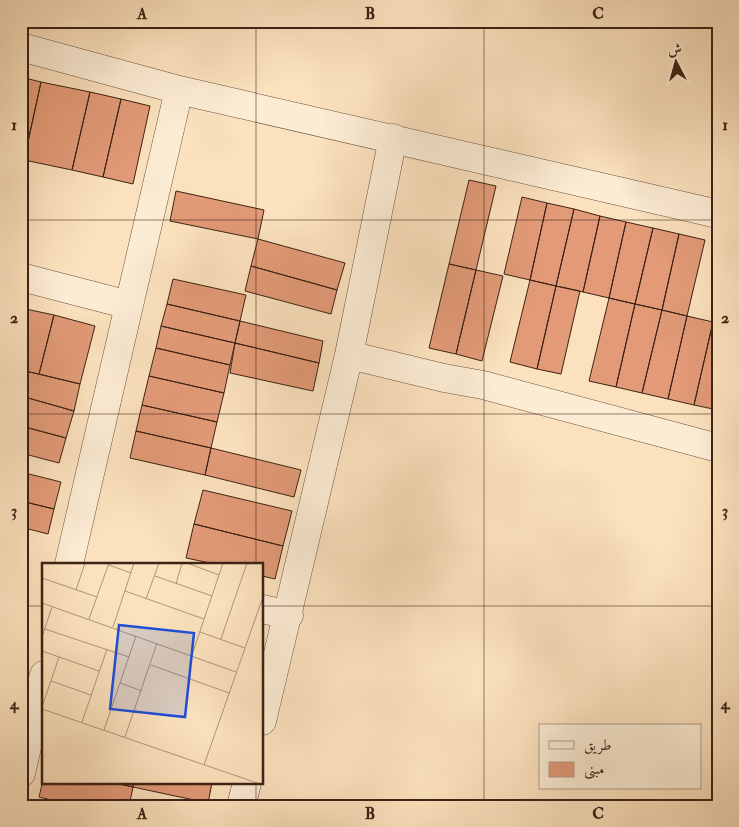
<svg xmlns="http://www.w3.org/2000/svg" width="739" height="827" font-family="'IM FELL Double Pica',Amiri,serif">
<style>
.building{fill:#e29a77;stroke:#3d2215}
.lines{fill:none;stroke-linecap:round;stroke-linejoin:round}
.minor-casing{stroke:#6c523f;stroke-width:29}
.minor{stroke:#fcecd4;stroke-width:28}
.grid{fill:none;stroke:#3d2215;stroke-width:1;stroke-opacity:0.55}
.inset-road{fill:none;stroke:#af957a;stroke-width:1}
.view{fill:#1d4ed8;fill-opacity:0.15;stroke:#1d4ed8;stroke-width:2.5}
.inset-edge{fill:none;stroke:#3d2215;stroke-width:2.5}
.neatline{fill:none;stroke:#3d2215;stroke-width:2}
.grid-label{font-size:16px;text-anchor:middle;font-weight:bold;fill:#3d2215}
</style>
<rect width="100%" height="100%" fill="#fbe1bd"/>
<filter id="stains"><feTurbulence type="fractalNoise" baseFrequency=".004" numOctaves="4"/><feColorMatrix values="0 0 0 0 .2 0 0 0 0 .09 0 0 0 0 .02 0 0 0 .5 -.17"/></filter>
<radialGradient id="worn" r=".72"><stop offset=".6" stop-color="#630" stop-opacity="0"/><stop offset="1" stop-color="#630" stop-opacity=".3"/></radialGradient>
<path class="building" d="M21 77 41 82 24 160H21Z
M41 82 90 92 72 170 24 160Z
M90 92 121 99 103 177 72 170Z
M121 99 150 106 133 184 103 177Z
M469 180 496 186 476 270 449 264Z
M176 191 264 210 258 239 170 221Z
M522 197 547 203 530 280 504 274Z
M547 203 574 209 556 286 530 280Z
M574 209 600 216 583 292 556 286Z
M600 216 626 222 609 298 583 292Z
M626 222 653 228 635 304 609 298Z
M653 228 679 234 662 310 635 304Z
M679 234 705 240 687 316 662 310Z
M258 239 345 263 337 290 251 266Z
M449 264 476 270 456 354 429 348Z
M251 266 337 290 331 314 245 291Z
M476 270 503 276 482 361 456 354Z
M173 279 246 295 240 321 167 304Z
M530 280 556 286 537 369 510 362Z
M556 286 580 291 561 374 537 369Z
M609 298 635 304 616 387 589 381Z
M167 304 240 321 235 343 161 326Z
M635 304 662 310 642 393 616 387Z
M21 308 54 315 39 374 21 370Z
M662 310 687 316 668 399 642 393Z
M54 315 95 326 80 384 39 374Z
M687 316 713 322 694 405 668 399Z
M240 321 323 341 319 363 235 343Z
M713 322 718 323V410L694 405Z
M161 326 235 343 230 365 156 348Z
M235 343 319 363 313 391 230 373Z
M156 348 230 365 224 393 149 376Z
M21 370 80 384 74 411 21 396Z
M149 376 224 393 217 422 142 405Z
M21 396 74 411 66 438 21 426Z
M142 405 217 422 211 448 136 431Z
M21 426 66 438 59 463 21 453Z
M136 431 211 448 205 475 130 458Z
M211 448 301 470 294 497 205 475Z
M21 472 61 482 54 509 21 501Z
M203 490 292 511 283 546 194 524Z
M21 501 54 509 48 534 21 527Z
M194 524 283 546 275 579 262 576V564H215L186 558Z
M44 776V783H115L133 787 129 806H76L39 797Z
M115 783H133V787Z
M133 783H212L208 803 133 787Z"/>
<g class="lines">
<defs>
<path id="minor" d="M21 47 179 90 718 214
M21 277 129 305
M349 355 444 378 483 385 718 448
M69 564 179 90
M262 609 289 615
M262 721 349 355 393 138
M21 773 44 675
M241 806 247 783"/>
</defs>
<use href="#minor" class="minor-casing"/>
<use href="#minor" class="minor"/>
</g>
<path class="grid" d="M256 21V564M484 21V806M21 220H718M21 414H718M21 606H44M262 606H718M256 783V806"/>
<g transform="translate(42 563)">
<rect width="221" height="221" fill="#fbe1bd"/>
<path class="inset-road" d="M145 0 177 12M67 2 89 10M113 13 170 33M0 15 55 34M134 21 140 0M34 27 43 0M83 28 162 56M104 36 117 0M0 40 194 109M47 56 67 0M71 64 92 0M3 66 87 94M158 69 203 85M0 74 10 44M179 76 205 0M0 88 57 108M150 92 181 0M109 102 187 130M9 118 49 132M78 120 100 128M0 144 17 94M0 146 218 221M40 159 65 86M62 167 94 73M83 174 115 80M162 202 222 31"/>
<path class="view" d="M77 62 152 70 143 154 68 146Z"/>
<rect width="221" height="221" class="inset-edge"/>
</g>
<rect width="739" height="827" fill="none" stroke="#fbe1bd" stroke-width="55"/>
<rect x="539" y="724" width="162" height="65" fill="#fcecd4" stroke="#b09b88"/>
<rect x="549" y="741" width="25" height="8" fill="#fcecd4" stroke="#b09b88"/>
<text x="584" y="750" font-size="15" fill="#3d2215">طريق</text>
<rect x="549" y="762" width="25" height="15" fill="#e29a77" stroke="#b09b88"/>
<text x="584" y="774" font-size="15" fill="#3d2215">مبنى</text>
<g transform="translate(676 62) rotate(354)" stroke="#fcecd4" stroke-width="4" paint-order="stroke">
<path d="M0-4L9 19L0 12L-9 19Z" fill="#3d2215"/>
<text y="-8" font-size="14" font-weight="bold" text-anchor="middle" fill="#3d2215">ش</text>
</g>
<rect x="28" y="28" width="684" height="772" class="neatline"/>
<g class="grid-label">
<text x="142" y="19">A</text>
<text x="370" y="19">B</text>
<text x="598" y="19">C</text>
<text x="14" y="130">1</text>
<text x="725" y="130">1</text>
<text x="14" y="323">2</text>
<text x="725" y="323">2</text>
<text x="14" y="516">3</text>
<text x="725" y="516">3</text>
<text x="14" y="709">4</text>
<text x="725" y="709">4</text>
<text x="142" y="819">A</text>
<text x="370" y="819">B</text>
<text x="598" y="819">C</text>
</g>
<rect width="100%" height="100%" filter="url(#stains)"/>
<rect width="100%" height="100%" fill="url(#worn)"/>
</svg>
